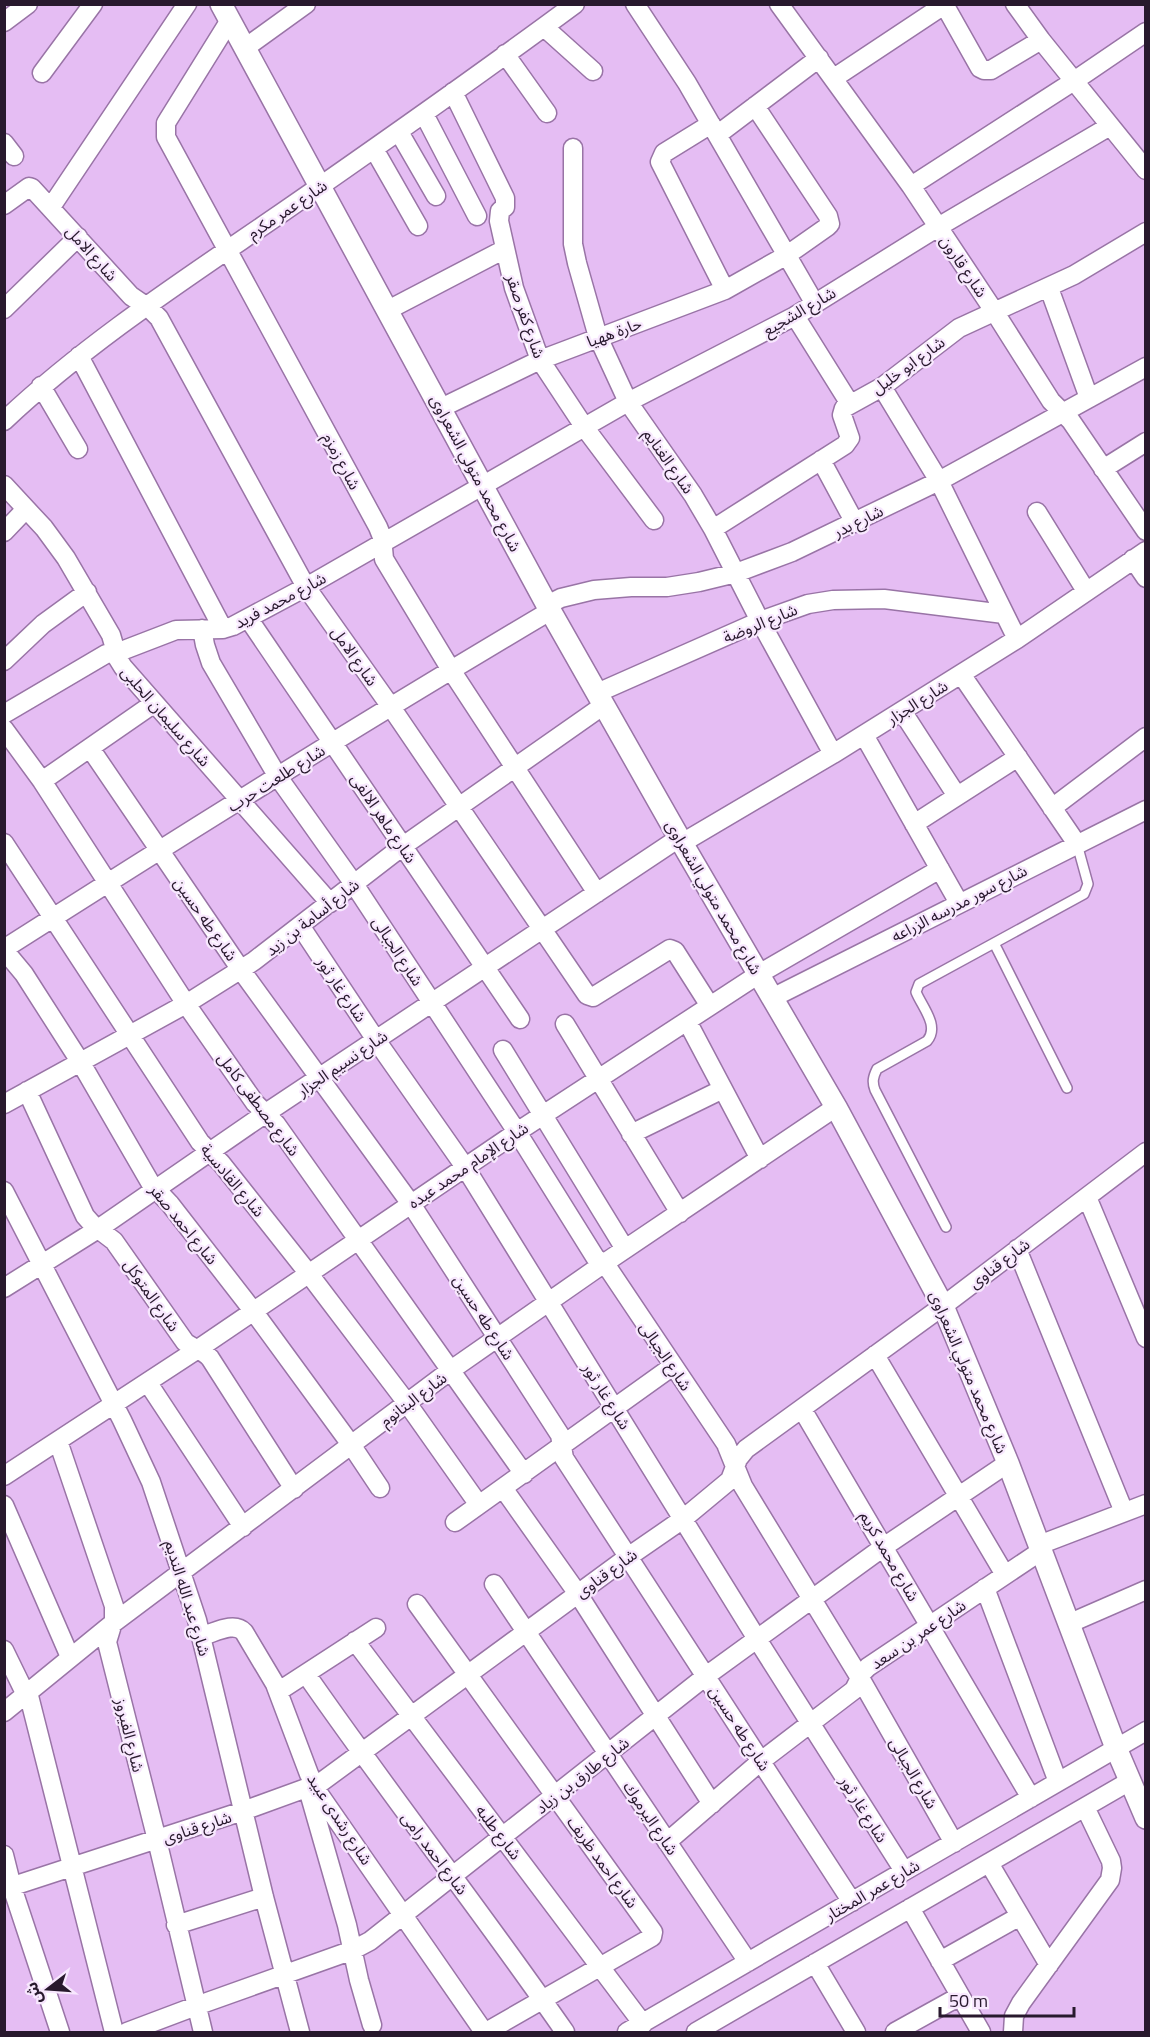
<svg xmlns="http://www.w3.org/2000/svg" width="1150" height="2037" font-family="'Titillium Web','Noto Sans Arabic',sans-serif">
<style>
.lines{fill:none;stroke-linecap:round;stroke-linejoin:round}
.service-casing{stroke:#9974a6;stroke-width:12}
.minor-casing{stroke:#9974a6;stroke-width:21}
.tertiary-casing{stroke:#9974a6;stroke-width:24}
.service{stroke:#fff;stroke-width:9}
.minor{stroke:#fff;stroke-width:18}
.tertiary{stroke:#fff;stroke-width:21}
.labels{text-anchor:middle;dominant-baseline:central;stroke-width:4.5;stroke-linejoin:round;paint-order:stroke}
.street-label{font-size:16px;fill:#28192d;stroke:#f8e8fe}
</style>
<rect width="100%" height="100%" fill="#e5bdf3"/>
<g class="lines">
<defs>
<path id="service" d="M994 943 1067 1088
M946 1227 875 1090C872 1082 873 1077 877 1069L927 1041C940 1026 922 1007 916 992L919 984 1084 894 1088 884 1077 844"/>
<path id="minor" d="M635 4 687 83 815 304
M779 4 911 186 994 311 1051 401 1071 421 1146 531
M944 4 980 68 984 70H991L1041 40
M1015 4 1041 40 1146 170
M230 20 166 123V137L378 527 382 537 384 559 451 670 597 893
M4 22 28 4
M544 27 593 71
M245 48 306 4
M505 54 547 113
M42 73 93 4
M834 78 944 5
M453 92 505 198V207L500 211 499 221 514 288 540 360 585 428 654 520
M424 114 477 216
M711 124 664 153 660 162 725 290
M399 132 436 196
M717 135 819 58
M4 143 14 156
M573 148V244L577 263 598 337 628 402 693 495 713 529 760 621 833 754
M374 149 418 226
M911 186 1074 81 1146 32
M4 205 29 187 32 188 131 296 150 309 159 318 306 587 391 707 587 995 593 997 670 949 675 951 710 1006
M51 207 187 4
M1049 288 1089 398
M4 309 78 237
M388 310 505 249
M795 316 850 404
M79 356 223 629
M41 386 78 449
M882 387 939 481 1017 639
M441 408 540 360 725 290 787 255 827 227 830 224 828 216 755 106
M4 421C89 341 187 278 283 212 381 144 479 75 575 4
M821 460 855 523
M1103 469 1146 442
M4 485 44 528 66 558 111 635 118 659 123 667 330 903
M1037 512 1086 591
M713 529 845 445 850 438 842 415 844 408 882 387 959 328 1074 275 1146 232
M4 532 26 509
M1133 559 1146 578
M547 605 561 598 594 590 631 587H667L699 582 736 573 792 552 939 481 1146 367
M248 618 520 1019
M202 629 205 645 211 663 278 777 354 884 517 1132 595 1257 610 1271 726 1444 743 1486 860 1678 954 1843
M4 661 43 624 87 592
M961 674 1077 844
M597 693 760 621 808 604 833 600 884 599 1004 614
M902 711 957 796
M4 714 106 654 124 650 176 630 223 629 233 626 306 587 628 402 795 316 938 227 1110 126
M4 729 42 781 186 1004 255 1103 276 1124 524 1474
M864 735 959 903
M90 748 241 970 411 1204 560 1435 564 1458 852 1902
M42 781 153 704
M1052 808 1146 737
M914 824 1018 757
M4 843 200 1142 221 1163 309 1274 407 1403 479 1505
M682 843 833 754 1017 639 1146 551
M301 927 376 1040 465 1167 757 1639 904 1871
M4 949C185 833 366 720 550 611
M4 950 24 974 81 1063 151 1184 170 1204 254 1312 352 1446 380 1488
M772 998 1146 810
M687 1021 760 1159
M565 1024 680 1213
M503 1050 625 1249
M27 1091 85 1216 93 1225 114 1241 185 1342C193 1349 203 1350 210 1358L294 1489
M4 1104 186 1004 254 961 403 846 604 705
M631 1134 723 1089
M4 1191 122 1420 151 1482 197 1620 264 1897 300 2032
M1087 1197 1146 1338
M1017 1249 1124 1512
M4 1288 98 1229 266 1113 679 838
M875 1355 1005 1575
M148 1383 243 1527
M802 1409 1031 1798
M58 1441 114 1606V1619L107 1642 157 1840 203 2032
M4 1476 198 1349 517 1132 687 1021 759 974 940 869
M503 1488 578 1594 712 1804
M4 1505 70 1657
M455 1522 673 1366
M1039 1545 1146 1504
M494 1584 748 1962
M985 1588 1058 1782
M417 1604 653 1932 652 1937 486 2032
M1068 1624 1146 1590
M202 1636C214 1633 234 1621 244 1632L275 1684 309 1774 319 1794 484 2032
M355 1641 643 2024
M4 1650 25 1693
M306 1674C390 1795 481 1911 565 2032
M279 1691 376 1628
M28 1692 114 2032
M4 1712 112 1624 451 1370 603 1264 836 1107
M308 1789 347 1925 359 1980 372 2025
M667 1842 761 1761 854 1690 863 1672 868 1667 1041 1551
M4 1855 12 1887 60 2032
M989 1863 1049 1965
M4 1889 243 1811 320 1783 628 1557 683 1519 730 1480 738 1459 746 1449 943 1306 1146 1152
M910 1908 981 2032
M176 1925 264 1897
M940 1961 1020 1916
M815 1963 856 2032
M127 2032 196 2006 353 1950 370 1941 706 1676 885 1546 1008 1463
M627 2032 1146 1731
M696 2032 1130 1781
M895 2032 960 1996
M1013 2032 1014 2016 1021 2003 1110 1880 1112 1868 1111 1861 1085 1807"/>
<path id="tertiary" d="M221 4 547 605 682 843 836 1107 943 1306 1008 1463 1116 1748 1146 1818"/>
</defs>
<use href="#service" class="service-casing"/>
<use href="#minor" class="minor-casing"/>
<use href="#tertiary" class="tertiary-casing"/>
<use href="#service" class="service"/>
<use href="#minor" class="minor"/>
<use href="#tertiary" class="tertiary"/>
</g>
<g class="labels">
<g class="street-label">
<text transform="translate(287 209) rotate(-34)">شارع عمر مكرم</text>
<text transform="translate(92 253) rotate(48)">شارع الامل</text>
<text transform="translate(964 266) rotate(56)">شارع قارون</text>
<text transform="translate(799 311) rotate(-30)">شارع الشجيع</text>
<text transform="translate(526 316) rotate(71)">شارع كفر صقر</text>
<text transform="translate(614 332) rotate(-20)">حارة ههيا</text>
<text transform="translate(908 365) rotate(-36)">شارع ابو خليل</text>
<text transform="translate(342 461) rotate(62)">شارع زمزم</text>
<text transform="translate(669 461) rotate(55)">شارع الغنايم</text>
<text transform="translate(476 473) rotate(62)">شارع محمد متولي الشعراوى</text>
<text transform="translate(858 521) rotate(-26)">شارع بدر</text>
<text transform="translate(280 600) rotate(-28)">شارع محمد فريد</text>
<text transform="translate(760 623) rotate(-22)">شارع الروضة</text>
<text transform="translate(355 656) rotate(55)">شارع الامل</text>
<text transform="translate(917 702) rotate(-32)">شارع الجزار</text>
<text transform="translate(166 716) rotate(49)">شارع سليمان الحلبى</text>
<text transform="translate(276 778) rotate(-32)">شارع طلعت حرب</text>
<text transform="translate(384 818) rotate(56)">شارع ماهر الالفى</text>
<text transform="translate(714 897) rotate(60)">شارع محمد متولي الشعراوى</text>
<text transform="translate(959 903) rotate(-27)">شارع سور مدرسه الزراعه</text>
<text transform="translate(312 917) rotate(-38)">شارع أسامة بن زيد</text>
<text transform="translate(206 919) rotate(55)">شارع طه حسين</text>
<text transform="translate(398 951) rotate(57)">شارع الجبالى</text>
<text transform="translate(342 989) rotate(56)">شارع غار ثور</text>
<text transform="translate(342 1063) rotate(-34)">شارع نسيم الجزار</text>
<text transform="translate(259 1104) rotate(53)">شارع مصطفى كامل</text>
<text transform="translate(468 1165) rotate(-34)">شارع الإمام محمد عبده</text>
<text transform="translate(233 1180) rotate(50)">شارع القادسية</text>
<text transform="translate(184 1224) rotate(51)">شارع احمد صقر</text>
<text transform="translate(999 1263) rotate(-37)">شارع قناوى</text>
<text transform="translate(152 1295) rotate(55)">شارع المتوكل</text>
<text transform="translate(484 1317) rotate(57)">شارع طه حسين</text>
<text transform="translate(666 1356) rotate(56)">شارع الجبالى</text>
<text transform="translate(969 1372) rotate(67)">شارع محمد متولي الشعراوى</text>
<text transform="translate(607 1396) rotate(58)">شارع غار ثور</text>
<text transform="translate(413 1399) rotate(-37)">شارع البتانوم</text>
<text transform="translate(890 1556) rotate(60)">شارع محمد كريم</text>
<text transform="translate(606 1573) rotate(-36)">شارع قناوى</text>
<text transform="translate(188 1598) rotate(73)">شارع عبد الله النديم</text>
<text transform="translate(918 1634) rotate(-34)">شارع عمر بن سعد</text>
<text transform="translate(740 1728) rotate(57)">شارع طه حسين</text>
<text transform="translate(130 1735) rotate(76)">شارع الفيروز</text>
<text transform="translate(914 1773) rotate(60)">شارع الجبالى</text>
<text transform="translate(582 1775) rotate(-38)">شارع طارق بن زياد</text>
<text transform="translate(864 1809) rotate(58)">شارع غار ثور</text>
<text transform="translate(651 1818) rotate(56)">شارع اليرموك</text>
<text transform="translate(340 1819) rotate(57)">شارع رشدى عبيد</text>
<text transform="translate(197 1827) rotate(-18)">شارع قناوى</text>
<text transform="translate(499 1832) rotate(53)">شارع طلبه</text>
<text transform="translate(435 1853) rotate(53)">شارع احمد رامى</text>
<text transform="translate(603 1862) rotate(54)">شارع احمد ظريف</text>
<text transform="translate(872 1890) rotate(-30)">شارع عمر المختار</text>
</g>
</g>
<rect width="1150" height="2037" fill="none" stroke="#28192d" stroke-width="12"/>
<g transform="translate(48 1989) rotate(253)" stroke="#f8e8fe" stroke-width="4.5" paint-order="stroke">
<path d="M0-4.5L10 22L0 15L-10 22Z" fill="#28192d"/>
<text y="-9" font-size="16" font-weight="bold" text-anchor="middle" fill="#28192d">ش</text>
</g>
<path d="M940 2007v9h134v-9" fill="none" stroke="#28192d" stroke-width="3"/>
<text x="949" y="2007" font-size="18" fill="#28192d" stroke="#f8e8fe" stroke-width="4.5" paint-order="stroke">50 m</text>
</svg>
